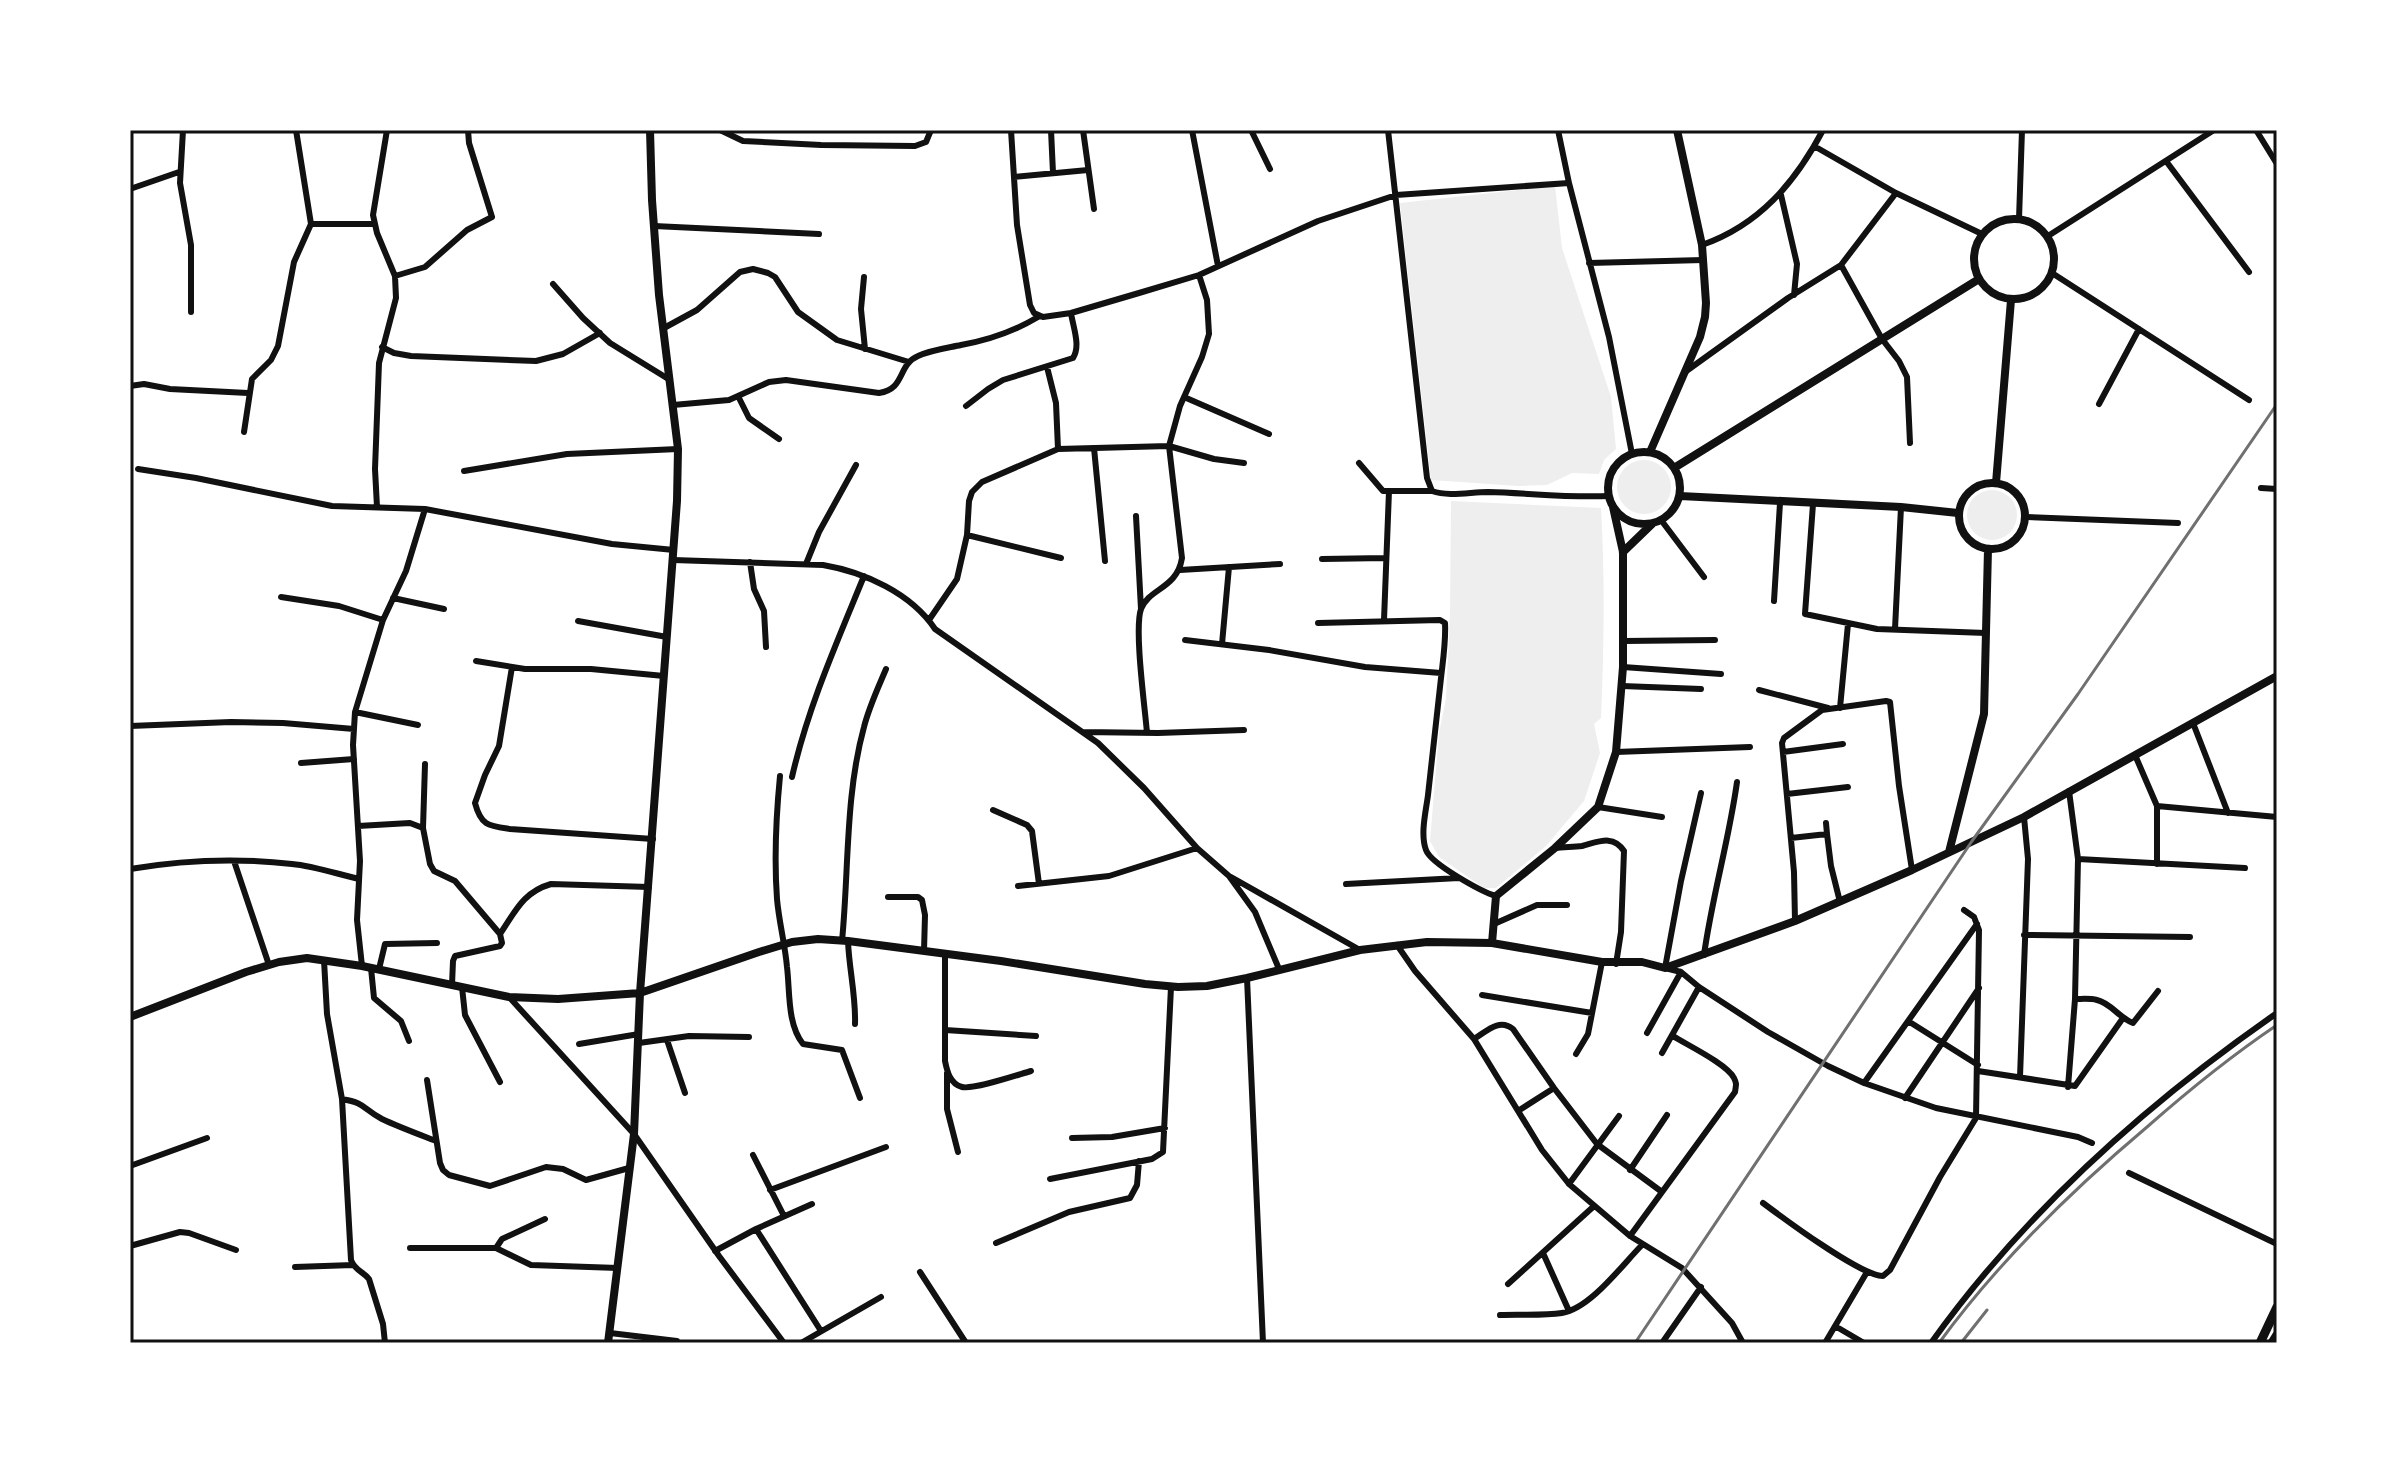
<svg xmlns="http://www.w3.org/2000/svg" width="2407" height="1473" font-family="Overpass,sans-serif">
<style>
.green{fill:#eee}
.lines{fill:none;stroke-linecap:round;stroke-linejoin:round}
.minor{stroke:#111;stroke-width:6}
.tertiary{stroke:#111;stroke-width:8}
.secondary{stroke:#111;stroke-width:9}
.rail{stroke:#707070;stroke-width:3}
.neatline{fill:none;stroke:#111;stroke-width:3}
</style>
<rect width="100%" height="100%" fill="#fff"/>
<path class="green" d="M1555 186 1562 248 1611 397 1616 449 1604 460 1599 474 1572 473 1547 485 1518 486 1431 480 1400 203Z
M1617 487a27 27 0 1 1 54 0a27 27 0 1 1-54 0Z
M1967 515a25 25 0 1 1 50 0a25 25 0 1 1-50 0Z
M1451 501 1601 508C1605 578 1604 648 1601 718L1594 724 1600 753 1584 801 1546 846 1496 888H1484L1439 857 1430 841 1439 733 1446 699 1450 615Z"/>
<g class="lines">
<path class="minor" d="M183 130 180 183 191 245V312
M720 130 743 141 821 145 915 146 926 142 931 130
M1011 130 1017 225 1030 305 1034 313 1043 317 1071 313 1139 293 1199 275 1318 221 1396 195 1569 183 1609 337 1632 454
M1051 130 1053 173
M1083 130 1094 209
M1192 130 1218 266
M1251 130 1270 169
M1388 130 1427 478 1432 491C1449 497 1470 492 1488 492 1529 493 1568 498 1609 496
M1558 130 1569 183
M2256 130 2277 164
M1814 146 1896 193 1982 234
M2166 161 2249 272
M1014 177 1088 170
M130 189 179 172
M1781 195 1797 264 1794 295
M2019 219 2022 130
M311 224H374
M654 226 819 234
M2048 236 2214 130
M1702 245C1759 225 1795 183 1823 130
M1589 263 1703 260
M1841 265 1882 339 1899 361 1907 377 1910 443
M2052 273 2249 400
M395 276 425 267 467 230 492 217 469 143 468 130
M864 277 861 309 865 349
M553 284 583 318 610 343 670 380
M664 328 697 310 740 272 753 269 768 273 775 277 798 312 837 340 909 362
M382 347 394 353 411 356 536 361 563 354 600 333
M1047 367 1056 403 1058 449
M1685 372 1788 298 1841 265 1896 193
M130 386 144 384 170 389 248 393
M738 396 749 418 779 439
M1184 397 1269 434
M2099 404 2139 329
M673 405 729 400 769 382 786 380 879 393C906 389 897 365 918 356 931 350 947 348 961 345 989 340 1013 332 1038 317
M966 406 988 389 1003 380 1073 358C1081 346 1073 327 1071 313
M244 432 252 379 271 360 278 346 294 262 311 224 296 130
M1094 448 1105 561
M1359 463 1383 491H1432
M138 469 196 478 332 506 425 509 612 544 674 550
M464 471 567 454 678 449
M2261 488 2277 489
M1813 504 1805 614 1877 629 1986 633
M377 507 375 469 379 363 396 298 395 276 377 233 373 215 387 130
M1136 516 1141 609
M2025 517 2178 523
M1661 520 1704 577
M967 535 1061 558
M1322 559 1386 558
M673 560 823 565C864 572 911 593 935 629L1098 743 1144 788 1197 848 1229 876 1255 912 1279 969
M750 562 754 589 764 611 766 647
M806 564 819 532 856 465
M1180 570 1280 564
M281 597 339 606 383 620
M393 598 444 609
M1774 601 1780 503
M929 620 957 579 967 535 969 501 972 492 982 482 1058 449 1169 446 1214 459 1244 463
M1384 620 1389 491
M578 621 667 637
M1318 623 1440 620 1445 623C1446 641 1443 660 1441 678 1437 717 1432 756 1428 795 1426 811 1420 834 1426 850 1431 864 1482 892 1496 896
M1895 629 1901 507
M1185 640 1269 650 1365 667 1441 673
M1624 641 1715 640
M1222 644 1229 567
M476 661 525 669H591L664 676
M512 667 499 746 485 775 475 803C481 826 489 826 510 829L653 839
M1623 667 1721 674
M1622 686 1701 689
M1759 690 1828 708
M1840 708 1848 624
M355 712 418 725
M2193 723 2228 813
M130 726 231 722 283 723 354 729
M1083 732 1158 733 1244 730
M1147 733C1145 708 1134 629 1141 609 1149 588 1177 589 1182 558L1169 446 1180 406 1202 357 1209 334 1207 300 1199 275
M1616 752 1750 747
M1783 752 1843 744
M2135 755 2157 806V864
M301 763 354 759
M780 776C776 817 774 858 777 899 779 922 785 944 787 967 790 991 787 1024 803 1044L842 1050 860 1098
M792 777C808 707 837 642 864 576
M1701 793 1681 881 1665 968 1681 972 1699 987 1768 1032 1828 1066 1864 1083 1936 1108 2078 1137 2092 1143
M1787 794 1848 787
M2157 806 2277 817
M1598 807 1662 817
M993 810 1027 825 1032 831 1039 884
M358 826 410 823 423 828 430 864 434 871 455 881 500 934 502 943 500 946 455 956 453 961 452 985
M423 828 425 764
M1827 834 1831 866 1840 902
M1791 838 1827 834 1826 823
M1555 848C1564 847 1574 847 1582 846 1598 842 1613 834 1624 851L1621 932 1616 964
M2078 859 2245 868
M234 861 269 965
M130 869C183 860 239 858 292 864 314 866 337 874 359 879
M1231 877 1360 950
M1346 884 1459 878
M1018 886 1109 876 1197 848
M888 897H918L922 900 925 915 924 951
M1795 921 1794 872 1782 743 1784 738 1822 710 1886 701 1890 702 1899 786 1912 870
M1494 924 1537 905H1567
M500 934C515 912 523 892 551 884L649 887
M2024 935 2190 937
M842 941C849 870 845 796 864 727 869 707 878 688 886 669
M848 941C849 969 856 996 855 1024
M1397 945 1415 971 1474 1039 1542 1150 1569 1184 1630 1236 1682 1268 1732 1323 1743 1343
M945 954V1061C947 1071 950 1084 962 1087 973 1090 1017 1075 1031 1071
M1704 955C1712 897 1729 840 1737 782
M324 960 327 1014 342 1099 351 1260C355 1271 363 1271 369 1279L383 1324 385 1343
M362 966 357 920 360 861 353 745 355 712 383 620 406 571 425 509
M371 968 374 998 401 1021 409 1041
M379 969 385 944 437 943
M1247 978 1263 1343
M462 987 465 1015 500 1082
M1482 995 1592 1013
M509 997 634 1134 719 1256 784 1343
M2075 999C2082 999 2090 998 2097 1000 2111 1003 2119 1018 2133 1023L2158 991
M1908 1021 1978 1065
M945 1030 1036 1036
M1647 1033 1681 972
M1474 1039C1487 1031 1499 1018 1513 1029L1554 1088 1597 1144 1662 1192
M667 1040 685 1093
M639 1043 689 1036 749 1037
M579 1044 639 1034
M1662 1053 1699 987
M1576 1054 1588 1034 1602 962
M1978 1071 2075 1086 2123 1018
M947 1073V1109L958 1152
M2020 1077 2028 859 2024 817
M427 1080 440 1163 443 1170 449 1175 490 1186 546 1167 563 1169 586 1180 629 1168
M1864 1083 1977 924
M2068 1087 2075 999 2078 859 2069 791
M1905 1098 1979 988
M342 1099C366 1103 363 1109 382 1119 399 1127 418 1134 436 1141
M1518 1111 1554 1088
M1072 1138 1112 1137 1165 1128
M753 1155 784 1216
M130 1166 207 1138
M1630 1170 1667 1115
M2129 1173 2277 1244
M1050 1179 1152 1159 1163 1152 1171 987
M1569 1184 1619 1116
M770 1190 886 1147
M1763 1203C1783 1218 1861 1276 1883 1276L1890 1270 1940 1177 1976 1118 1979 930 1974 917 1964 910
M756 1229 821 1331
M1630 1236 1735 1092C1736 1085 1737 1084 1734 1078 1727 1064 1687 1045 1673 1036
M996 1243 1069 1212 1130 1198 1137 1185 1139 1161
M130 1246 180 1232 189 1233 236 1250
M410 1248H496L531 1265 618 1268
M496 1248 502 1239 545 1219
M715 1251 756 1229 812 1204
M1543 1253 1569 1311
M295 1267 353 1265
M920 1272 966 1343
M1508 1284 1593 1207
M1500 1315C1520 1314 1542 1316 1562 1313 1591 1308 1622 1265 1642 1245
M1835 1326 1864 1343
M610 1333 677 1341
M801 1343 881 1297
M1662 1343 1701 1287
M1825 1343 1867 1272
M1931 1343C2024 1213 2146 1104 2277 1013"/>
<path class="tertiary" d="M1974 259a40 40 0 1 1 80 0a40 40 0 1 1-80 0Z
M1608 488a36 36 0 1 1 72 0a36 36 0 1 1-72 0Z
M1650 452 1700 337 1705 317 1706 303 1702 245 1677 130
M1674 468 1979 279
M1959 516a33 33 0 1 1 66 0a33 33 0 1 1-66 0Z
M1996 483 2011 300
M1680 496 1901 507 1958 513
M1623 552 1652 524
M1949 852 1984 714 1988 549
M1492 943 1496 896 1555 848 1598 807 1616 752 1623 667V552L1613 507
M130 1017 246 972 279 962 307 958 362 966 509 997 558 999 640 993 759 952 792 942 818 939 848 941 1001 961 1145 984 1178 987 1207 986 1247 978 1360 950 1427 942 1492 943 1602 962H1642L1665 968 1795 921 1912 870 2024 817 2277 676
M608 1343 634 1134 640 993 677 501 678 449 659 295 652 200 650 130"/>
<path class="secondary" d="M2260 1343 2277 1307
M2272 1343 2277 1335"/>
<path class="rail" d="M1635 1343 1972 841 2078 694 2277 404
M1939 1343C1998 1262 2071 1191 2147 1127 2189 1090 2231 1056 2277 1025
M1961 1343 1987 1310"/>
</g>
<rect width="2407" height="1473" fill="none" stroke="#ffffff" stroke-width="264"/>
<rect x="132" y="132" width="2143" height="1209" class="neatline"/>
</svg>
